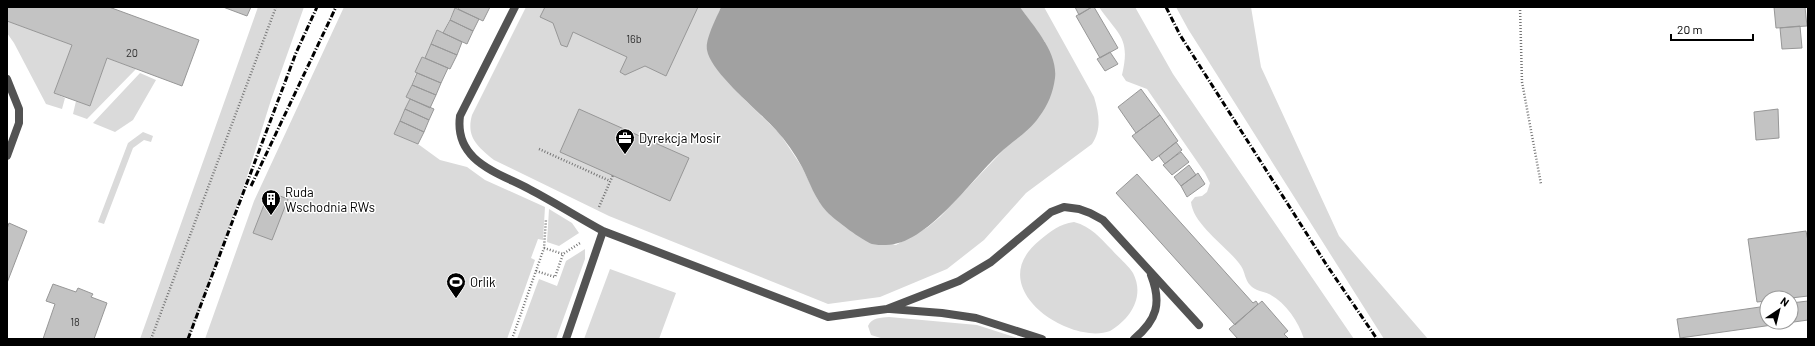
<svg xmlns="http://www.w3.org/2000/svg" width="1815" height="346" font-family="Barlow,sans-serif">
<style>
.green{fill:#dadada}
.water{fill:#a1a1a1}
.building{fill:#c3c3c3;stroke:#979797}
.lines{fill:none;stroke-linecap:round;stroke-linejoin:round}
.path{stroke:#757575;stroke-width:2.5;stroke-dasharray:1 2;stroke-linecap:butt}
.lane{stroke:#535353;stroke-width:8}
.rail{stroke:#000;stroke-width:3;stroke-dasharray:6 2 1 2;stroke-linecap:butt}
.labels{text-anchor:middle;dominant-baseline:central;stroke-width:3;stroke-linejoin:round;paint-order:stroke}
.number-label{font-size:11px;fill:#313131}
.poi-label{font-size:13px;fill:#000;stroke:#fff;text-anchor:start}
</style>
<rect width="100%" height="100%" fill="#fff"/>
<path class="green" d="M258 7H304L271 100 245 183 189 339H140Z
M344 7H459L458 9 455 8 443 33 437 31 425 58 422 57 407 97 410 99 394 134 418 144 440 160 467 167 485 180 545 207 543 240 538 239 531 258 535 260 507 339H205L254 201Z
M526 7H721L712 29 711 60 739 94 780 134 802 167 818 200 828 213 859 236 896 245 928 227 940 217 1010 143 1045 42 1020 7H1044L1094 97C1099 114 1102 129 1092 144L1026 193 984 240 947 269 880 297 828 304 609 216 494 160C477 146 466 137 472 115Z
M1099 7H1135L1173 74 1354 339H1304C1298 321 1286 303 1269 294 1263 291 1255 291 1250 285 1245 280 1245 272 1241 266 1228 247 1193 225 1191 202L1195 197 1202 196 1207 192 1210 183 1205 173 1147 89 1126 81 1122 75C1131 37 1118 35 1099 7Z
M1176 7H1251L1261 67 1339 236 1428 339H1384L1188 29Z
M7 21 72 45 54 93 65 98 62 109 46 104 14 43 7 33Z
M107 58 136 69 87 119 73 114 76 101 90 106Z
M140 73 156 80 133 120 115 132 93 123Z
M143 132 153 136 151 142 144 140 133 148 104 224 98 222 128 143Z
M549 209 572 223 579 233 559 246 547 242Z
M1074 222C1092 227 1099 237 1112 250 1118 257 1128 265 1133 273 1145 296 1131 319 1110 331 1071 346 980 288 1040 240 1051 231 1059 224 1074 222Z
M585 249V259L556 339H517L539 279 557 286 566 261Z
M610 269 676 293 659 339H584Z
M889 317 977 325 1020 339H884L871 335 868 326C872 317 881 318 889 317Z"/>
<path class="water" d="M721 7H1020C1034 27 1058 52 1055 78 1053 93 1048 105 1039 117 1029 132 1012 141 999 154 971 180 926 246 885 245 881 245 876 245 872 244 863 241 835 220 827 212 815 199 810 183 802 167 795 154 786 141 776 130 759 111 711 73 707 50 705 39 717 17 721 7Z"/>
<path class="building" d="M7 7H109L199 40 182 86 107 58 90 106 54 93 72 45 7 21Z
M223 7H251L247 16Z
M459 7H490L483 21 458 9Z
M545 7H698L666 76 645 66 625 75 620 72 627 57 573 32 567 47 561 45 553 23 540 17Z
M1075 7H1092L1079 15Z
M1092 7H1094L1118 48 1100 58 1076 16Z
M1774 7H1805L1807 26 1776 28Z
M455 8 479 19 473 31 450 20Z
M450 20 473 31 467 44 443 33Z
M1800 26 1802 48 1782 49 1780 28Z
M437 30 462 42 457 55 431 44Z
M431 44 457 55 450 69 425 58Z
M1110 52 1118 64 1105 71 1097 59Z
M422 57 448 68 441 83 415 72Z
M417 73 441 83 436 95 412 85Z
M412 85 436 95 430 108 406 97Z
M1141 89 1160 115 1136 133 1118 107Z
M410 99 434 109 429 120 405 109Z
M405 109 429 120 424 132 400 121Z
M579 109 689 158 670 201 560 152Z
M1778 109 1779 138 1756 140 1754 112Z
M1160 115 1178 141 1152 161 1132 136Z
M400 121 424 132 418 144 394 134Z
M1176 142 1182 150 1165 164 1159 156Z
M1181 152 1189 162 1172 175 1163 165Z
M1189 165 1196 175 1181 186 1174 177Z
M1198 173 1205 184 1187 197 1181 186Z
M1137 174 1253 303 1256 301 1258 304 1235 325 1116 193Z
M269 192 288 199 272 240 253 233Z
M9 223 27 231 7 283V229Z
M1806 231 1808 241V296L1791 298H1767V301L1757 302 1748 239Z
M53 284 76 292 78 288 93 294 91 297 107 303 94 339H43L55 304 46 301Z
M1262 301 1288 331 1284 334 1289 339H1238L1229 329Z
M1808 301V320L1680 338 1677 319 1767 306V322H1791V303Z"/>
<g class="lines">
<path class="path" d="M1520 7 1522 82 1541 184
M539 149 610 181
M599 207 613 175
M544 248 563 254 580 243
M536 271 555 277 563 254
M151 339 276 7
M512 339 544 248 546 219"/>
<path class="lane" d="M515 7 460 116C454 161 497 172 529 189 554 202 579 218 603 231L566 339
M7 79 19 109V123L7 156
M603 231 828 317 887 309 959 281 991 262 1051 212 1064 207 1079 209 1090 213 1103 220 1199 325
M890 309 942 313 976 318 1042 339
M1134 339C1157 320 1162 303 1151 275"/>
<path class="rail" d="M1166 7 1180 35 1326 264 1377 339
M251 186 336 7
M188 339 296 53 317 7"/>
</g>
<defs>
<symbol id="office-pin" viewBox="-11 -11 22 30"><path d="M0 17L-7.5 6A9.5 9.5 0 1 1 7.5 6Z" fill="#000" stroke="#fff"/><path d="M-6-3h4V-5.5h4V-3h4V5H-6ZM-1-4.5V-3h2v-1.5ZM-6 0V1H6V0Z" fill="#fff"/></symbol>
<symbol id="building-pin" viewBox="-11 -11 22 30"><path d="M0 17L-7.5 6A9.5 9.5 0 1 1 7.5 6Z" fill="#000" stroke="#fff"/><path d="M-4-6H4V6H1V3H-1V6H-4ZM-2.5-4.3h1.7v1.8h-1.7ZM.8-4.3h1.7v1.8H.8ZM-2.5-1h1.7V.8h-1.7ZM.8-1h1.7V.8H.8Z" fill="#fff"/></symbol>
<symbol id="stadium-pin" viewBox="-11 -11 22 30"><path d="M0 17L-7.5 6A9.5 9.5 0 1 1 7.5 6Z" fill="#000" stroke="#fff"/><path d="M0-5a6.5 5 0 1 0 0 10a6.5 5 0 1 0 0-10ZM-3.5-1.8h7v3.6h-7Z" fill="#fff"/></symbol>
</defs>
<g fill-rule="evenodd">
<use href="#office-pin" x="614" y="127" width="22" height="30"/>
<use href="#building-pin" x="260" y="188" width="22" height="30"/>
<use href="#stadium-pin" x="445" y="271" width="22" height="30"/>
</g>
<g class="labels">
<g class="number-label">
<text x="634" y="38">16b</text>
<text x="132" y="52">20</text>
<text x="75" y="321">18</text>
</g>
<g class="poi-label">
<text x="639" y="138">Dyrekcja Mosir</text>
<text x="285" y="192">Ruda<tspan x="285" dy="15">Wschodnia RWs</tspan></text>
<text x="470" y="282">Orlik</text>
</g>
</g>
<rect width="1815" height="346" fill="none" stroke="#000000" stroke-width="16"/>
<g transform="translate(1779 310) rotate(35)"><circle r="19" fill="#ffffff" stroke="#999999"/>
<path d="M0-3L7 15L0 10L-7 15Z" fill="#000000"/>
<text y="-6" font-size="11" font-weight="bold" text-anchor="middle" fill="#000000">N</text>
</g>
<path d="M1671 34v6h82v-6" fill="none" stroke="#000000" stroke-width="2"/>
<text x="1677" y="34" font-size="12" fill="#000000" stroke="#ffffff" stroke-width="3" paint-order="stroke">20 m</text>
</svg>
